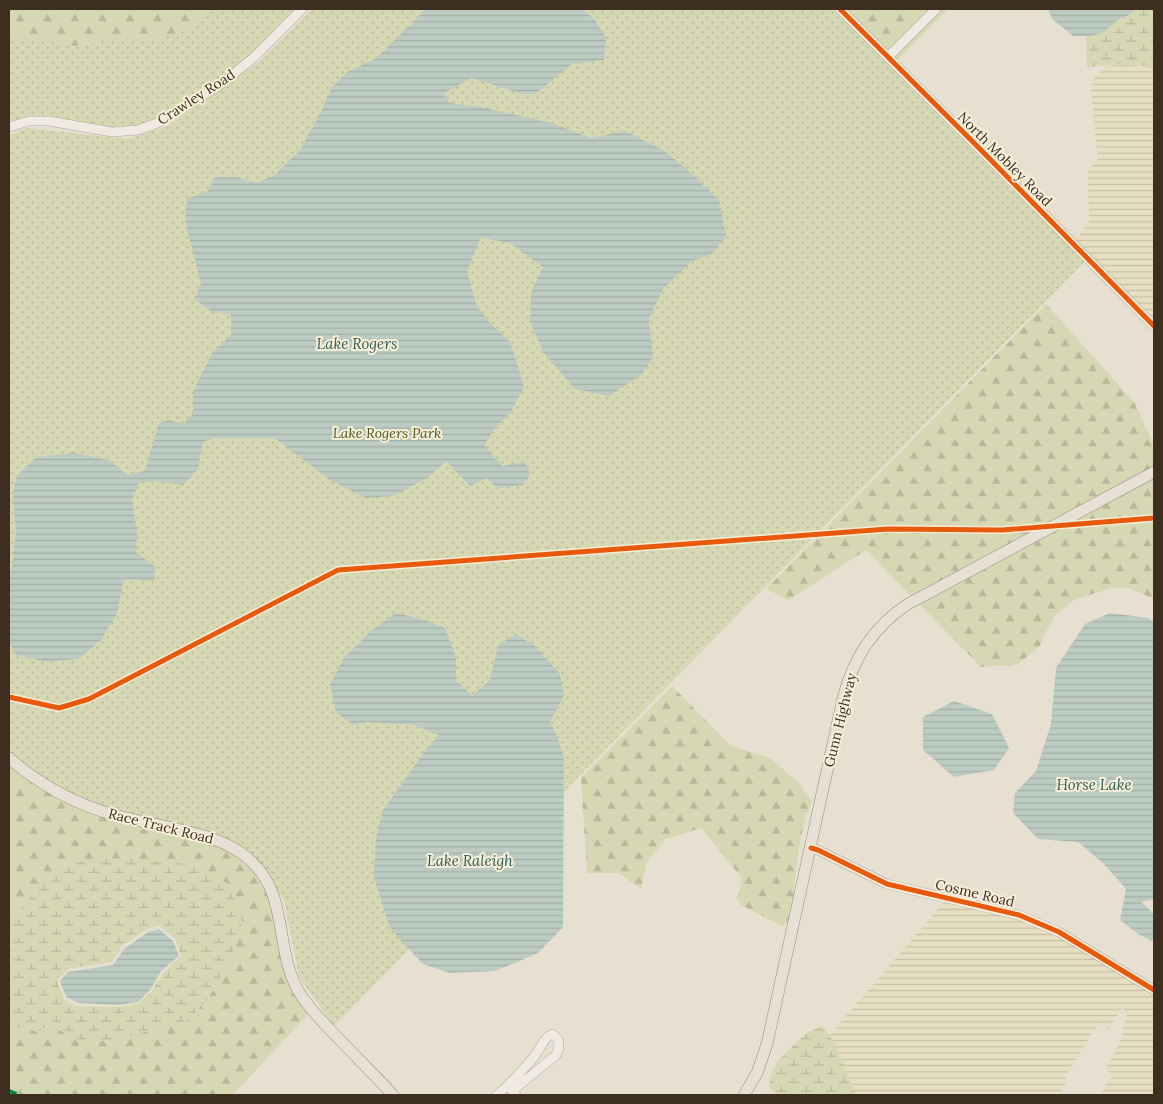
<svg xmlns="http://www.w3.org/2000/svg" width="1163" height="1104" font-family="Lora,serif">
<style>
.farmland{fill:url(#farmland-rules)}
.grass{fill:url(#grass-dots)}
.forest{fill:url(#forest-firs)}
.wetland{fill:url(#wetland-marsh);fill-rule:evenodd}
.water{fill:url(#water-rules)}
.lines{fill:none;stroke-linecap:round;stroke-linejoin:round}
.minor-casing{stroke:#ada599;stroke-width:10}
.major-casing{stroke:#928b80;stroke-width:12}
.minor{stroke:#efebe3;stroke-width:9}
.major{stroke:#e6e1d4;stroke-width:11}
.quiet{stroke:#00873e;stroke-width:4;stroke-dasharray:8 4;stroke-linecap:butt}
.cycleway-casing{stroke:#f7eed8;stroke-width:8}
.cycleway{stroke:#e8590c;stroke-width:5}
.labels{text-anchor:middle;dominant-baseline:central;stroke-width:4;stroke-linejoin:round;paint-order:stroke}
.street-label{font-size:14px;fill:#3d2e20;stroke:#f7eed8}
.park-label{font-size:14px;font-style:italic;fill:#4d5a26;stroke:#f7eed8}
.water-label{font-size:15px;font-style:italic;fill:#2f5d5a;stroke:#f7eed8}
</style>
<defs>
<pattern id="farmland-rules" width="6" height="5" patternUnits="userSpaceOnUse" patternTransform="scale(1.25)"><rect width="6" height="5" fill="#e6dfc2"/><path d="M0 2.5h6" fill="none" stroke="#c6c0a6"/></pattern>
<pattern id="grass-dots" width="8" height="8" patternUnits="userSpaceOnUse" patternTransform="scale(1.25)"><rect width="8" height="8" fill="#d6d7b3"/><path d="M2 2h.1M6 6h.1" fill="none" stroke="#b9b99a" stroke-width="1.8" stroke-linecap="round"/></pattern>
<pattern id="forest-firs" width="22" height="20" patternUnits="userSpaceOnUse" patternTransform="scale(1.25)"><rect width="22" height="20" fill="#d6d7b3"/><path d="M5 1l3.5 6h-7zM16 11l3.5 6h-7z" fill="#b9b99a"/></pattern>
<pattern id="wetland-marsh" width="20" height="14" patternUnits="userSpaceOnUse" patternTransform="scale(1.25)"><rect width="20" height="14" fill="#d6d7b3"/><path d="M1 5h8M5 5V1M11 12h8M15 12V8" fill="none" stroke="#b9b99a"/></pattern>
<pattern id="water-rules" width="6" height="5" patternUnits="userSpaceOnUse" patternTransform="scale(1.25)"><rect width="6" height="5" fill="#bcccc2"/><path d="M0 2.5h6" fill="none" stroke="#a2b0a6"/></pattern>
</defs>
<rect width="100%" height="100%" fill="#e7e0d1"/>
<path class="farmland" d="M1125 64 1149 67 1154 70V321L1075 241 1089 222 1088 168 1098 162 1091 89 1095 76 1108 66Z
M945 901 1017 918 1057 935 1154 994V1095H1100L1113 1074 1105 1070 1123 1036 1122 1031 1127 1018 1126 1012 1122 1008 1109 1029 1100 1023 1094 1030 1066 1076 1065 1085 1062 1089 1063 1095H856L835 1044 829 1036Z"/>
<path class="grass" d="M215 9H298L250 57 216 84 159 119 138 127 113 129 50 118 9 123V40L38 38 74 46 122 37 158 39 188 30Z
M312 9H833L1084 262 334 1026 299 977 284 900 254 857 220 835 109 810 56 788 9 756V135L28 128 127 139 167 126 257 63Z"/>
<path class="forest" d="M9 9H215L188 30 158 39 122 37 74 46 38 38 9 40Z
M845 9H932L888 53Z
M941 9H948L899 58 897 62 892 57Z
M1046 304 1134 402 1154 445V469L913 598 866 550 789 600 766 589Z
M1154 476V599L1129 588H1111L1074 600 1056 614 1047 630 1040 646 1017 665 981 667 918 603Z
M672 686 731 746 770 758 800 784 812 802 805 818 799 849 794 887V908L791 921 782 926 743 906 737 900 742 878 701 828 666 839 647 862 641 889 619 873H587L581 778Z
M9 763 38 785 200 838 236 853 261 879 309 1013 233 1095H9V1028H25L38 1032 51 1023 56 1028 88 1041H111L186 1021 217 983 240 936 239 905 235 899 228 884 65 863 37 890 17 913 9 914Z"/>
<path class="wetland" d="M1135 9H1154V70C1136 60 1107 66 1087 67L1086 36C1102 36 1107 27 1119 20 1125 16 1130 14 1135 9Z
M120 858 177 863 199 866 228 884 235 899 239 905 242 922 240 936 217 983 208 999 186 1021 111 1041H88L71 1037 56 1028 51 1023 38 1032 25 1028H9V914L17 913 37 890 65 863ZM158 926H160L175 939 181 956 163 973 152 991 138 1004 118 1007 76 1006 64 999 57 981 68 969 112 962 122 946 147 929Z
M823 1026 835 1044 856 1095H777L769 1087 770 1077 778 1060 808 1032Z"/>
<path class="water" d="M426 9H583L595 20 606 38 604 60 572 64 535 94H522L472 78 444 93 449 103 480 107 551 123 591 138 625 131 666 152 694 176 719 200 726 236 712 254 692 261 663 289 649 319 653 357 641 375 609 396 575 389 544 353 530 322 531 292 543 267 512 244 481 237 467 271 477 307 491 324 510 342 524 386 511 412 494 429 484 445 502 466 525 462 530 474 523 485 497 488 487 478 470 486 446 461 427 478 393 496 366 498 330 480 275 438H214L203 442 198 469 183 485 156 481 139 482 132 500 137 532 136 552 155 567 154 581 124 579 117 613 101 640 80 658 49 662 16 655 9 641V576L12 569 16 532 13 493 17 476 36 457 75 453 108 460 128 475 145 471 159 423 169 420 183 424 193 414V392L212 354 231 335V314L213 312 194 299 201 284 185 220 187 199 208 191 215 177H237L255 183 274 176 300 150 321 112 332 87 347 72 377 58Z
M1048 9H1135L1129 15 1118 20 1104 32 1091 36H1073L1052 19Z
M396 613 425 620 445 628 456 657V680L472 696 490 680 498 645 516 634 535 646 560 674 564 696 550 721 556 734 564 758 563 927 538 953 510 965 494 971 450 973 423 964 405 945 389 926 374 877 376 838 383 810 423 754 439 735 415 725 367 722 353 725 336 712 330 685 343 659 371 631Z
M1110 613 1148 618 1154 622V899L1141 902 1152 912 1154 916V939L1152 941 1138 934 1120 920 1126 889 1104 864 1078 842 1038 839 1013 813 1015 793 1036 771 1051 724 1056 668 1085 624Z
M954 701 992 714 1009 748 994 770 954 777 923 750V717Z
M159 929 173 941 179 956 161 971 150 990 138 1002 118 1005 78 1003 66 997 60 981 68 972 113 965 124 949 148 932Z"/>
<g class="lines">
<defs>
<path id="minor" d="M840 9 977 146 1154 326
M888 57 936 9
M9 127 29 121H49L112 132 138 130 160 122 217 87 252 59 302 9
M811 848 818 850 887 884 1019 915 1059 932 1154 990
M497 1095C510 1084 522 1071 533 1058 540 1050 543 1038 552 1034 561 1039 560 1047 556 1055L512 1091 516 1095"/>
<path id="major" d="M9 758C39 784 73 803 111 814 133 820 155 824 177 829 201 835 224 840 244 855 292 892 272 945 299 992 309 1009 324 1023 338 1038 356 1057 375 1075 393 1095
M744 1095 757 1073 767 1044 843 698C853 659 874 626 908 604L1154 472"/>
</defs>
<use href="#minor" class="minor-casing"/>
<use href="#major" class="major-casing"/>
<use href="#minor" class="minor"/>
<use href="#major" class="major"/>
<path class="quiet" d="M9 1091 19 1095"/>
<defs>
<path id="cycleway" d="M840 9 977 146 1154 326
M9 697 59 708 89 699 338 570 888 529 1002 530 1154 518
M811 848 818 850 887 884 1019 915 1059 932 1154 990"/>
</defs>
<use href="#cycleway" class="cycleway-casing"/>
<use href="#cycleway" class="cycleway"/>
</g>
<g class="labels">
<g class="street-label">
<text transform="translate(196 97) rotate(-33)">Crawley Road</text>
<text transform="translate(1005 159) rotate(45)">North Mobley Road</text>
<text transform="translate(840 720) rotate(-76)">Gunn Highway</text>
<text transform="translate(161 826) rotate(14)">Race Track Road</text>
<text transform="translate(975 893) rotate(13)">Cosme Road</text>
</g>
<g class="park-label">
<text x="387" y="433">Lake Rogers Park</text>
</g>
<g class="water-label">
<text x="357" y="343">Lake Rogers</text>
<text x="1094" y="784">Horse Lake</text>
<text x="470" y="860">Lake Raleigh</text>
</g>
</g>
<rect width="1163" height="1104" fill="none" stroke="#3d2e20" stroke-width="20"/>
</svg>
